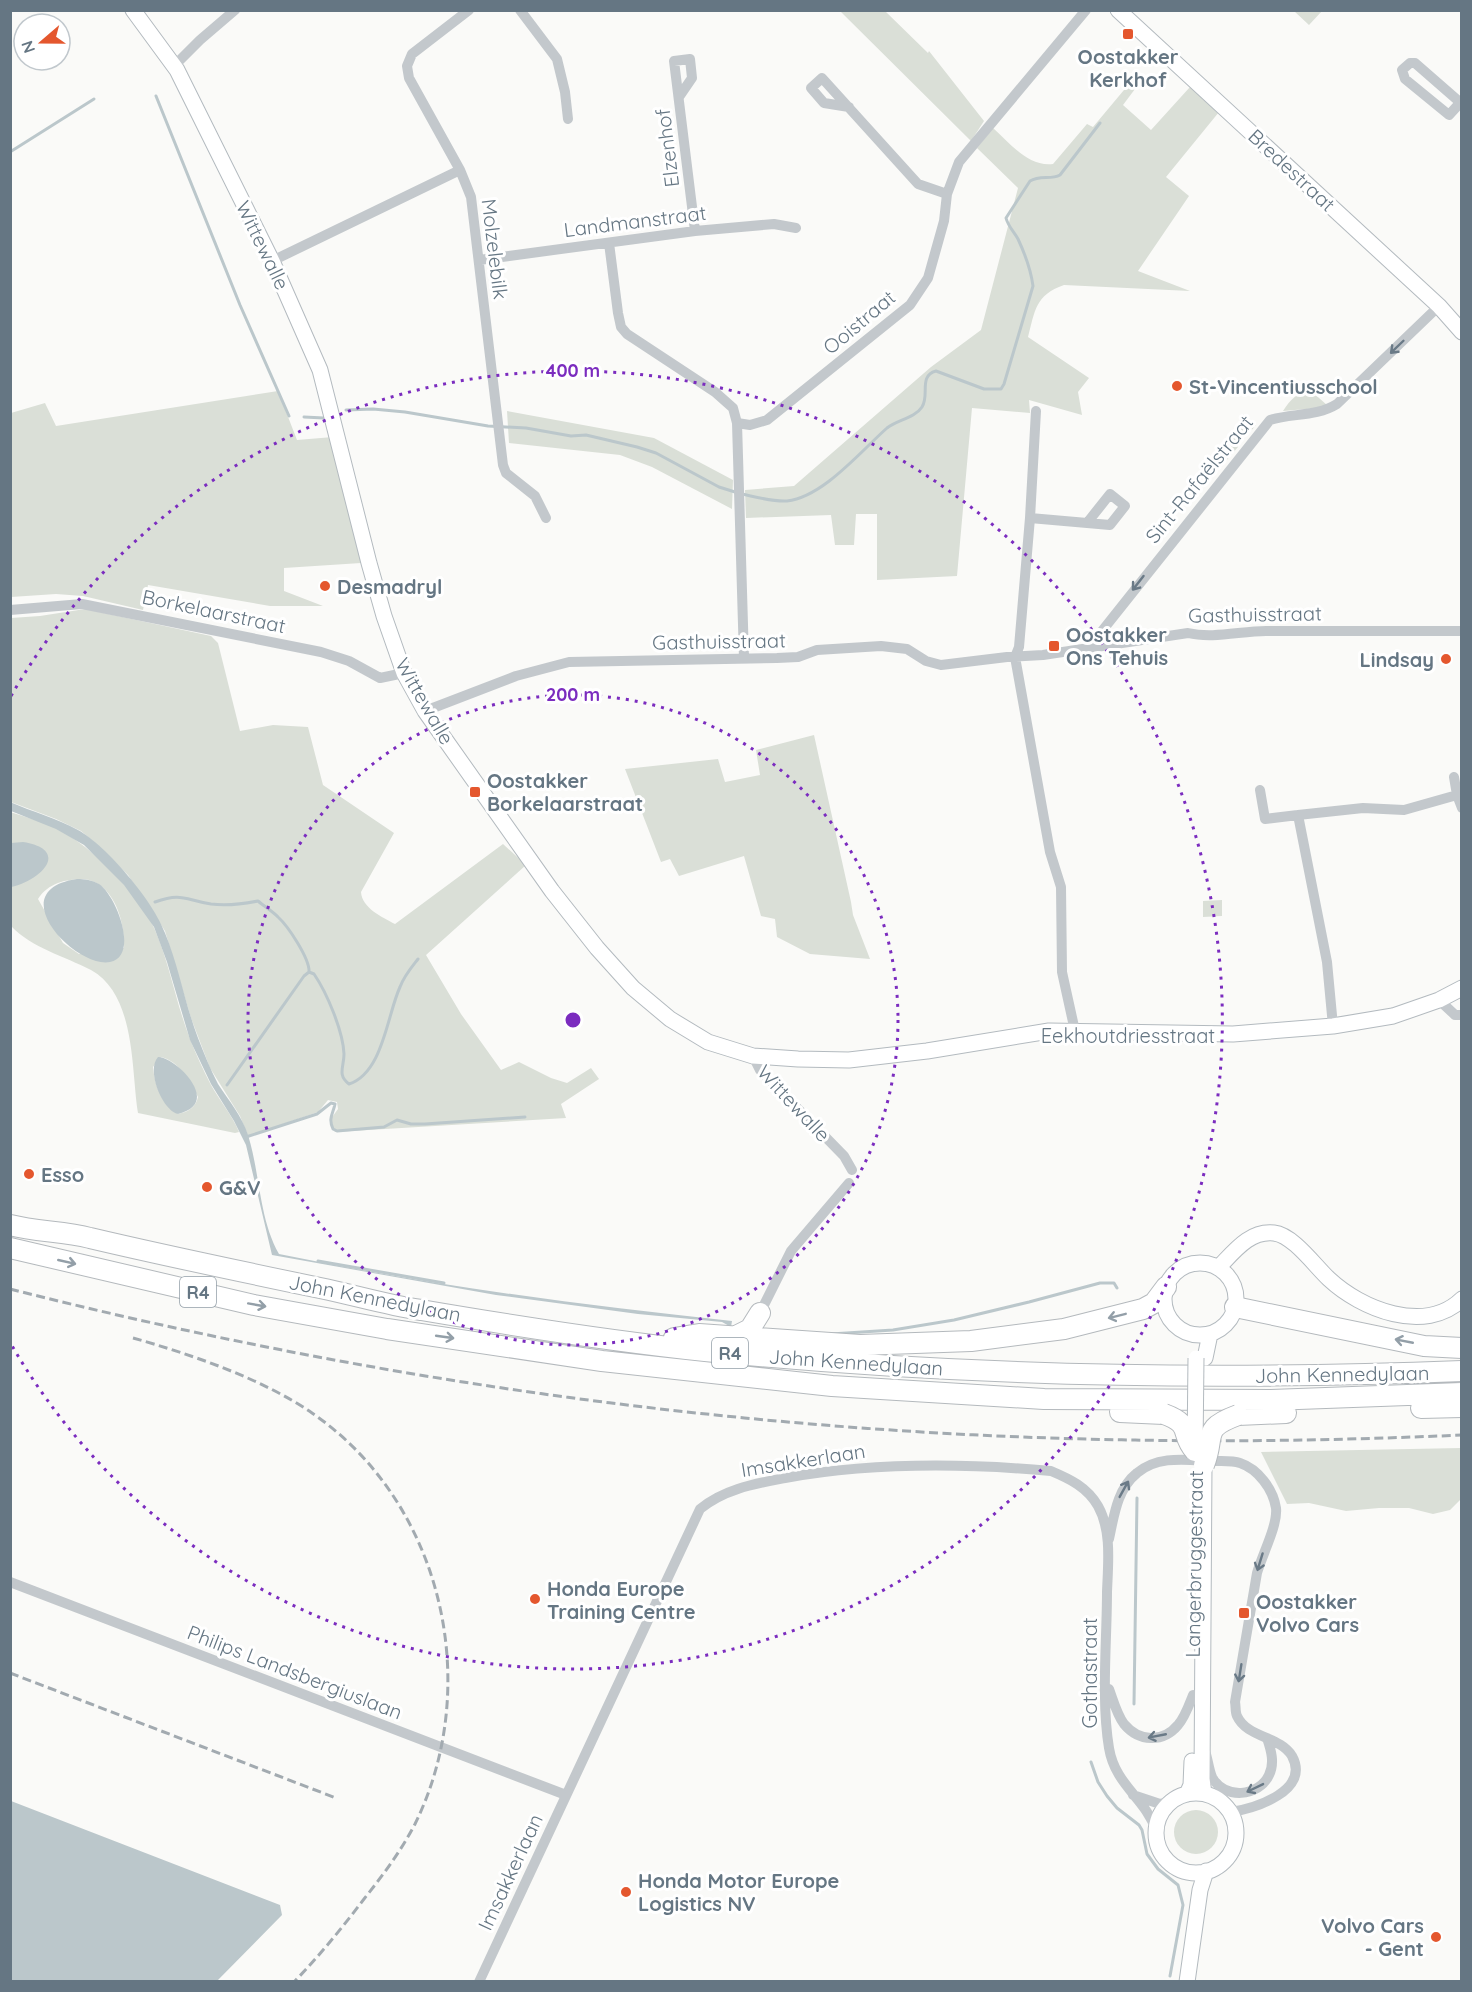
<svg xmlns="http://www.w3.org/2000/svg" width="1472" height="1992" font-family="Quicksand,sans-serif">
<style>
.green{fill:#dadfd7;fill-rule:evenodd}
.water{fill:#bbc7cb}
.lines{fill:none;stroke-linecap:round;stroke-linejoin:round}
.stream{stroke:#bbc7cb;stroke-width:3}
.secondary-casing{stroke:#b3babf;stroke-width:17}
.highway-casing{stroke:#b4b9bd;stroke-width:22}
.street{stroke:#c3c8cc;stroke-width:10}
.secondary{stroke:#fff;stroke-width:15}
.highway{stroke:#fff;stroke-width:20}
.rail{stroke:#a2aab0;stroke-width:3;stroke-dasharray:9 4.5;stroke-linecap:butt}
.secondary-bridge-casing{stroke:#b3babf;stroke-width:17;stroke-linecap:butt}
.highway-bridge-casing{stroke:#b4b9bd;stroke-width:22;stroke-linecap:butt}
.secondary-bridge{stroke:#fff;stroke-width:15}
.highway-bridge{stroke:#fff;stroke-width:20}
.oneway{stroke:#6a7a87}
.oneway2{stroke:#939fa8}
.ring{fill:none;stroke:#7b2cbf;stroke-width:3;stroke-dasharray:3 6}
.poi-dot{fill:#e4572e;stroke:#fff;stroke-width:2}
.labels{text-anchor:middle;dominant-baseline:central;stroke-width:6;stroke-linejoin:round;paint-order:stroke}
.shield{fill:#fff;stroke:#939fa8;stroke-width:1.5}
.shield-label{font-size:18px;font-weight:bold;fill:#657683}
.poi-label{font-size:20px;font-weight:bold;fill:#657683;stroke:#fff;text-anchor:start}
.street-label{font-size:20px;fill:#657683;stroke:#fff}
.centre{fill:#7b2cbf;stroke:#fff;stroke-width:3}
.ring-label{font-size:18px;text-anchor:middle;font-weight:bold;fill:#7b2cbf;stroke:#fff;stroke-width:6;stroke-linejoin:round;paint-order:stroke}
</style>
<rect width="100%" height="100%" fill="#fafaf8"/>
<path class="green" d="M840 11H885L928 53 929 51 984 121 971 141Z
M1294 11H1322L1309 25Z
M1129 84 1135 89 1123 105 1151 130 1190 87 1219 112 1166 177 1189 196 1138 271 1190 291 1064 285C1035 295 1035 311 1028 337L1089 378 1078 392 1082 415 1029 400 1030 413 972 408 957 576 877 580V514H856L854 545H835L831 515 746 518 745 490 794 486 931 367 981 330 1018 188 977 148 993 128C1011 144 1028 167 1053 164L1087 124 1093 127Z
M278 391 297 440 333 437 358 547 361 563 284 568V591L323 606H270L148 585 143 610 83 596 56 594 11 597V413L45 403 56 426Z
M1311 391 1327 405 1318 408 1283 411C1291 399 1296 393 1311 391Z
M507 411 654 438 733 480 732 509 652 467 620 455 509 443Z
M1243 414 1256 425 1250 432 1242 433C1237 427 1239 420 1243 414Z
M1234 438 1237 439 1238 447 1225 462 1219 459 1226 444Z
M85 609 211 636 218 643 240 731 273 725 308 727 323 785 394 833 361 892C362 908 382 917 395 924L503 844 526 865 426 955 461 1014 501 1070 519 1062 551 1078 567 1083 591 1068 599 1079 561 1104 566 1118 335 1132 330 1120 338 1109 337 1102 328 1100 318 1112 248 1136 240 1116 210 1068 191 1018 165 931 128 875 94 842 81 831 56 819 11 802V618L40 616Z
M814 735 851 902 853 915 870 959 810 954 777 937 775 919 761 916 744 856 679 876 670 859 661 862 625 769 718 759 725 782 760 775 756 750Z
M10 812C26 817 43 822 58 829 91 846 141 895 155 930 170 965 176 1003 190 1039 196 1054 203 1070 211 1085 220 1101 232 1115 239 1132L235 1133 138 1113C131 1069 136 995 91 970 64 956 32 948 11 926ZM84 879C114 883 125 921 124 948L79 954 63 943 38 899C48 883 66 879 84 879ZM161 1057C179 1061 191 1082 198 1097 196 1107 188 1112 178 1114 162 1102 155 1088 153 1067Z
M1222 900V916L1203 917V901Z
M1461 1448V1499L1450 1510 1433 1514 1409 1508H1379L1346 1511 1309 1503 1287 1504 1261 1452Z
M1174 1832a22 22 0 1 1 44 0a22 22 0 1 1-44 0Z"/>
<path class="water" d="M10 802C33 812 56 818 78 830 107 846 154 902 165 933 179 967 185 1004 198 1038 204 1053 210 1069 218 1084 229 1101 242 1116 248 1135 260 1173 259 1219 279 1254 429 1285 580 1305 732 1321L731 1327 722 1322 638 1314 496 1295 272 1255 246 1145 234 1121 211 1084 190 1040 167 962 154 927 124 885 84 845 56 829 11 811Z
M23 842C72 850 40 881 11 887V843Z
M77 879C85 879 92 880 99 884 116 895 140 956 110 962 76 969 0 890 77 879Z
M158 1057C174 1056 224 1103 178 1114 162 1110 146 1070 158 1057Z
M11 1801 280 1905 282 1915 217 1981H11Z"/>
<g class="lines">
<path class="stream" d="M156 96 240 305 289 416
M10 152 94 99
M346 410 373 409 405 412 488 426 526 428 571 436 586 435 637 447 656 453 719 487 735 492
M304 417 324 418
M742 494C756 497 773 502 787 501 823 497 861 451 887 428 897 420 915 418 922 407 930 395 918 376 936 371L984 389H1001L1004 384 1033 286C1031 271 1025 254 1018 239 1014 232 1008 226 1006 218L1030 181C1040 175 1051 180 1060 175L1100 123
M155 902C182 892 185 900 211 904 227 906 243 904 258 901 265 907 272 911 278 917 288 926 310 959 309 972
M227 1085 304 976 309 972 314 974C327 993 343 1031 344 1054 344 1067 337 1075 349 1084 383 1073 387 1015 400 987 404 976 411 968 418 959
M246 1137 317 1114 331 1103 335 1104C333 1114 328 1118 333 1129L337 1131 384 1127 397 1120 411 1124H425L525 1117
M318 1261 444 1283
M831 1334 893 1330 954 1320 1029 1302 1100 1283H1114L1117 1288
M1134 1704 1137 1498
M1091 1762 1098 1782 1107 1796 1117 1808 1139 1825 1142 1830 1147 1854 1158 1869 1178 1885 1183 1905 1170 1976"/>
<defs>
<path id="secondary" d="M133 10 177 70 272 261 320 370 369 563 384 616 404 673 425 711 552 891 597 948 633 988 670 1019 708 1042 753 1056 798 1059 849 1060 927 1051 1049 1031 1233 1034 1333 1026 1393 1016 1439 1000 1462 988
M1118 10 1439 306 1462 332
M1164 1299a36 36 0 1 1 72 0a36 36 0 1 1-72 0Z
M1218 1268C1233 1253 1249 1230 1274 1233 1293 1235 1315 1266 1329 1279 1361 1309 1425 1335 1462 1299
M1205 1358 1210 1334
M1204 1465 1202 1779 1204 1793
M1156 1833a40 40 0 1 1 80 0a40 40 0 1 1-80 0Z
M1187 1794 1191 1785 1192 1761
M1187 1982 1200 1890 1206 1871"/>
<path id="highway" d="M10 1225C37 1232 64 1231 90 1238 166 1256 243 1272 320 1288 354 1295 387 1305 421 1310 515 1326 610 1341 705 1351 956 1376 1209 1381 1462 1371
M10 1248 254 1305 387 1329 602 1361 832 1386 1044 1399 1271 1400 1462 1393
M1235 1307 1424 1346 1462 1348
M736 1336 750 1329 760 1313
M674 1338 699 1334 860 1345 971 1341 1064 1329 1143 1309 1154 1303 1166 1287
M1421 1408 1462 1407
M1120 1412 1164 1414
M1238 1415 1286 1413"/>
</defs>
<use href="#secondary" class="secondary-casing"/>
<use href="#highway" class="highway-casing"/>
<path class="street" d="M469 10 412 54 407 66 409 78 460 170 471 197 503 465 506 473 535 496 546 518
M520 10 557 59 565 92 568 119
M174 66 200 40 235 10
M679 97 692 78 690 59 674 61 695 231
M1460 103 1449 115 1405 79 1402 70 1410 63H1415L1462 104
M849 107 824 103 811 88 822 78 918 184 947 194
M609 243 618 313 621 327 627 334 715 392 733 408 737 423 744 658
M479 260 695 231 774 224 796 228
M272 261 460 170
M1036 411 1030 518 1019 647 1015 657 1050 852 1061 887 1062 972 1075 1031
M737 423 750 425 767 420 910 305 928 278 944 221 947 194 959 162 1086 10
M1030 518 1110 525 1125 506 1110 494 1087 523
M10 610 82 604 321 652 349 661 380 678 404 673
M1099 645 1098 636 1270 420C1292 413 1316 417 1337 404L1439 306
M425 711 516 676 569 662 777 658 798 657 817 650 881 646 907 649 926 661 941 665 1007 657 1043 655 1188 633C1213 639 1241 631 1266 631 1332 631 1396 631 1462 631
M1454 777 1457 795
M1260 790 1265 819 1298 815
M1439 1000 1455 1015H1462
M1333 1026 1327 962 1298 815 1363 808 1404 810 1457 795 1462 808
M753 1056 760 1070 844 1156 852 1170
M760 1313 791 1251 849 1183
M1109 1539C1114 1516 1117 1489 1137 1473 1158 1455 1187 1460 1212 1461 1221 1461 1232 1460 1240 1463 1258 1469 1273 1489 1276 1508 1278 1525 1262 1555 1257 1573L1235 1702C1236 1706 1235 1712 1237 1716 1247 1738 1280 1736 1292 1756 1311 1791 1255 1808 1231 1812
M10 1582 566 1795
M1109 1689C1113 1700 1117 1715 1124 1724 1139 1742 1163 1743 1178 1725 1185 1717 1189 1705 1193 1695
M1206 1754C1208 1761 1209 1770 1212 1777 1224 1800 1259 1797 1269 1775 1275 1763 1271 1750 1267 1738
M1133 1795 1160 1804 1172 1801
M479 1982 700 1509C724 1489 754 1484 785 1478 873 1462 962 1463 1051 1471 1070 1479 1087 1487 1098 1506 1112 1531 1108 1564 1107 1592 1107 1640 1101 1700 1109 1748 1115 1785 1145 1798 1156 1830"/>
<use href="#secondary" class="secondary"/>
<use href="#highway" class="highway"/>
<path class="rail" d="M10 1289C377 1382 753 1434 1131 1440 1241 1442 1351 1440 1462 1435
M133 1338C190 1354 263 1379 312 1413 442 1502 484 1684 415 1824 401 1851 383 1875 364 1899 342 1928 320 1955 294 1982
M10 1673 336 1798"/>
<defs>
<path id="secondary-bridge" d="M1195 1451 1196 1358"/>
<path id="highway-bridge" d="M1164 1414C1194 1425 1179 1433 1195 1451
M1204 1465C1216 1435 1200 1429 1238 1415"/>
</defs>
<use href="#secondary-bridge" class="secondary-bridge-casing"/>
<use href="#highway-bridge" class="highway-bridge-casing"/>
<use href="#secondary-bridge" class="secondary-bridge"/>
<use href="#highway-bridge" class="highway-bridge"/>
</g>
<defs><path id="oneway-shaft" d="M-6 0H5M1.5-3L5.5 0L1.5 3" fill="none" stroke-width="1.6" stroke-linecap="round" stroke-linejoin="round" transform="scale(1.5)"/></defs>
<g class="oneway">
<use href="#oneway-shaft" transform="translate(1397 347) rotate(136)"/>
<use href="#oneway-shaft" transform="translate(1138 583) rotate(128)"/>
<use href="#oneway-shaft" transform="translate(1124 1489) rotate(-61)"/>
<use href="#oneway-shaft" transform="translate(1260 1562) rotate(107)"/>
<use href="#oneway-shaft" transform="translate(1240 1673) rotate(99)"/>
<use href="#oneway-shaft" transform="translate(1157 1736) rotate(169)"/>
<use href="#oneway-shaft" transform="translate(1255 1788) rotate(154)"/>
</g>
<g class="oneway2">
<use href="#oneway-shaft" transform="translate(67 1262) rotate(13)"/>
<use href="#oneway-shaft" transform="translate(257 1305) rotate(10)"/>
<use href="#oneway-shaft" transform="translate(1117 1316) rotate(166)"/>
<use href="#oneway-shaft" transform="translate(445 1337) rotate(8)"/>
<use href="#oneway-shaft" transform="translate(1404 1341) rotate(-169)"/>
</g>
<g class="ring">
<circle cx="573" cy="1020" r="325"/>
<path d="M11 696A649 649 0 1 1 11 1344"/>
</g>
<g class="poi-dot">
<rect x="1122" y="28" width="12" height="12" rx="3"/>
<circle cx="1177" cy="386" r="6"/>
<circle cx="325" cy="586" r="6"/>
<rect x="1048" y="640" width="12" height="12" rx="3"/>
<circle cx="1446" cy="659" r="6"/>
<rect x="469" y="786" width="12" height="12" rx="3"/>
<circle cx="29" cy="1174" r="6"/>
<circle cx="207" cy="1187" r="6"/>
<circle cx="535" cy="1599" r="6"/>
<rect x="1238" y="1607" width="12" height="12" rx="3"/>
<circle cx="626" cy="1892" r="6"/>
<circle cx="1436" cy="1937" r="6"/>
</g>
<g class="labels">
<g class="shield">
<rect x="180" y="1277" width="36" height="30" rx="4.5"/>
<rect x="712" y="1338" width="36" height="30" rx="4.5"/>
</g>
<g class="shield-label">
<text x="198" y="1292">R4</text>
<text x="730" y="1353">R4</text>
</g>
<g class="poi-label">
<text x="1128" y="56" text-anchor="middle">Oostakker<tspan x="1128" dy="23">Kerkhof</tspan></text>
<text x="1189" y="386">St-Vincentiusschool</text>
<text x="337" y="586">Desmadryl</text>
<text x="1066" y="634">Oostakker<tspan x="1066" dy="23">Ons Tehuis</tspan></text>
<text x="1434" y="659" text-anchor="end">Lindsay</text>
<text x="487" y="780">Oostakker<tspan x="487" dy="23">Borkelaarstraat</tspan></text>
<text x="41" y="1174">Esso</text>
<text x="219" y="1187">G&amp;V</text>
<text x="547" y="1588">Honda Europe<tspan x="547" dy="23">Training Centre</tspan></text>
<text x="1256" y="1601">Oostakker<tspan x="1256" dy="23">Volvo Cars</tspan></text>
<text x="638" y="1880">Honda Motor Europe<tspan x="638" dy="23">Logistics NV</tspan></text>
<text x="1424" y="1925" text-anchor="end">Volvo Cars<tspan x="1424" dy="23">- Gent</tspan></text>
</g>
<g class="street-label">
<text transform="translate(667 148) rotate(-97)">Elzenhof</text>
<text transform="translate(1292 170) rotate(43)">Bredestraat</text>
<text transform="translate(635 221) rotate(-7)">Landmanstraat</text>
<text transform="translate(263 245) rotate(64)">Wittewalle</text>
<text transform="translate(495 249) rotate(83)">Molzelebilk</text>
<text transform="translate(859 322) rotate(-40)">Ooistraat</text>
<text transform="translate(1199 479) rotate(-51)">Sint-Rafaëlstraat</text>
<text transform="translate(214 611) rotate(12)">Borkelaarstraat</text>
<text transform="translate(1255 614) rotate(-1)">Gasthuisstraat</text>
<text transform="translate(719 641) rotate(-1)">Gasthuisstraat</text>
<text transform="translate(425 701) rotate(60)">Wittewalle</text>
<text x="1128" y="1035">Eekhoutdriesstraat</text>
<text transform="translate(794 1103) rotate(47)">Wittewalle</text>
<text transform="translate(375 1298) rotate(11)">John Kennedylaan</text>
<text transform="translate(856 1362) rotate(4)">John Kennedylaan</text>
<text transform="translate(1342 1374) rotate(-1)">John Kennedylaan</text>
<text transform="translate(803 1460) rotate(-9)">Imsakkerlaan</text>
<text transform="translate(1194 1564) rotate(-89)">Langerbruggestraat</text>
<text transform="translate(295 1672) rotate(21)">Philips Landsbergiuslaan</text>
<text transform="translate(1089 1673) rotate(-90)">Gothastraat</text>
<text transform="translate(510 1872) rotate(-65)">Imsakkerlaan</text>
</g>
</g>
<circle cx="573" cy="1020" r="9" class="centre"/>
<g class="ring-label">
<text x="573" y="377">400 m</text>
<text x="573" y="701">200 m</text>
</g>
<rect width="1472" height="1992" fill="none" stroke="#657683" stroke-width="24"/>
<g transform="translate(42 42) rotate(250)"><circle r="28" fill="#ffffff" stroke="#c1c8cd" stroke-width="1.5"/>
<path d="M0-4.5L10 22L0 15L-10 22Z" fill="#e4572e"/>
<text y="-9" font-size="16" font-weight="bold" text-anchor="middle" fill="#657683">N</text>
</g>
</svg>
